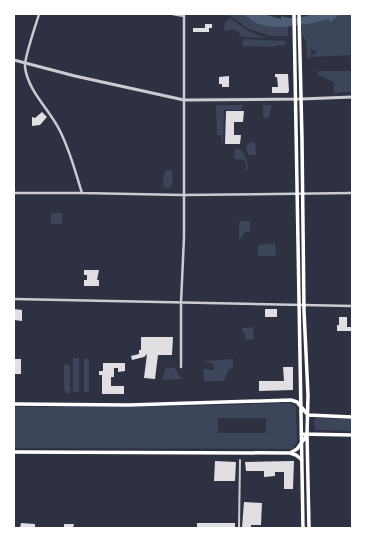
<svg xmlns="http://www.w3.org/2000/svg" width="366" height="542" font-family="'Fira Sans Condensed',sans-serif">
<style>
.green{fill:#3c4559;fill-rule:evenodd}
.water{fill:#4f5d75}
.building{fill:#e0e0e3}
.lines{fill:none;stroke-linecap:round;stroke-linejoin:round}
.pedestrian{stroke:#caccd0;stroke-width:2}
.minor{stroke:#caccd0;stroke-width:2.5}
.tertiary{stroke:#caccd0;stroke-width:3}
.primary{stroke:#fff;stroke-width:3.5}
</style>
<rect width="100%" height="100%" fill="#2d3142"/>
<path class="green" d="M228 14H243L251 20 279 27 288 26V36H272L248 29Z
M347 14H352V55L312 57 313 54H316V51L311 50V58H307L306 41 302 34V25L329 19H330L329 21 330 22H331L337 16Z
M230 18 248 31 266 38 241 37C238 28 232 30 224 31L225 22Z
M243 39 286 41V44H284V46L278 45 275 47 244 46 242 45Z
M318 71H352V92L334 93V82L318 75Z
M216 105H243L241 110H224L223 145H222L221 135H217Z
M272 105 269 117 265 119 263 116V107L264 105Z
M255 142 256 155H249L246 149C246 143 251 142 255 142Z
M235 149H240L246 157 249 171 246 169 245 160 234 159Z
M166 170H172L173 183 169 188 163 187V179Z
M51 213H62V224H51Z
M242 221H250V232H245L239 241V222Z
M275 243 276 256H258V245Z
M253 327 254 339 245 340V333H242V328Z
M73 358H79V392H73Z
M84 359H89V392H84Z
M233 359V369H229L225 379 223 381H204L203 369 214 370V366L212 363 204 362V361Z
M64 365H68L70 366V393H66L64 389Z
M166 367 175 368 182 379 162 380Z
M290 403 295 405 296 407 297 442 293 448 291 449 14 448V407L181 406ZM218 418H266V433H218Z
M316 418 352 419V431L315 430 314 421Z"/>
<path class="water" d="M243 14H263L281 19V16L289 18 302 17 314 14H347L337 16 331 22H330L329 19C311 24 277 31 259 24 253 22 248 18 243 14Z"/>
<path class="building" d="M205 24H212V28H209V32H193V28H205Z
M275 74H288L289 91 288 93H272V87H278L277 77H275Z
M229 76V87H222V84H219V77Z
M226 111H244L243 122H234V135H241L240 144H225Z
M42 112 47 117 40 125 32 126V117L35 118Z
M84 270H99L97 280H99V286H84V280H87V275H84Z
M14 309 22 310V321L14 320Z
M265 309H277V317H265Z
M339 317H347V327H351V331H337V325H339Z
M141 337H173L172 355H158L155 379 144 378 147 354 144 357 132 360 131 356 139 354V350H141Z
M14 359H21V374H14Z
M103 363H125V371L118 372V368H114V377H111V386H124V394H102V375H99V371H103Z
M283 367H293V390L259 391V381H284Z
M215 461 236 462 235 481H214Z
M294 461 293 489H284V472H275V476L264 477V471H246L245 462Z
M244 502 262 503 261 525H251V528H242Z
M21 523 35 524V528H20Z
M197 523H235V528H197Z
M64 524H74L73 528H64Z"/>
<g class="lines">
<path class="pedestrian" d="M239 528 240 460"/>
<path class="minor" d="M39 14C36 25 24 58 25 67 28 91 49 109 59 129 70 150 75 171 82 193
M173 14 184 16
M14 193H82L183 195 352 193
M14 299 352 306
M181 367V303L184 237V14"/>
<path class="tertiary" d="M14 60 75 76 184 100 301 99 352 97"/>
<path class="primary" d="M294 14 303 528
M299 14 302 139 304 311 308 395 307 434 309 528
M14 404 128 405 291 400 297 402 308 415 352 417
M301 434 352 435
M14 452 290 453 296 455 302 460
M290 453 297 449 307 435"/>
</g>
<rect width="366" height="542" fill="none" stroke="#ffffff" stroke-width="30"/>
</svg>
